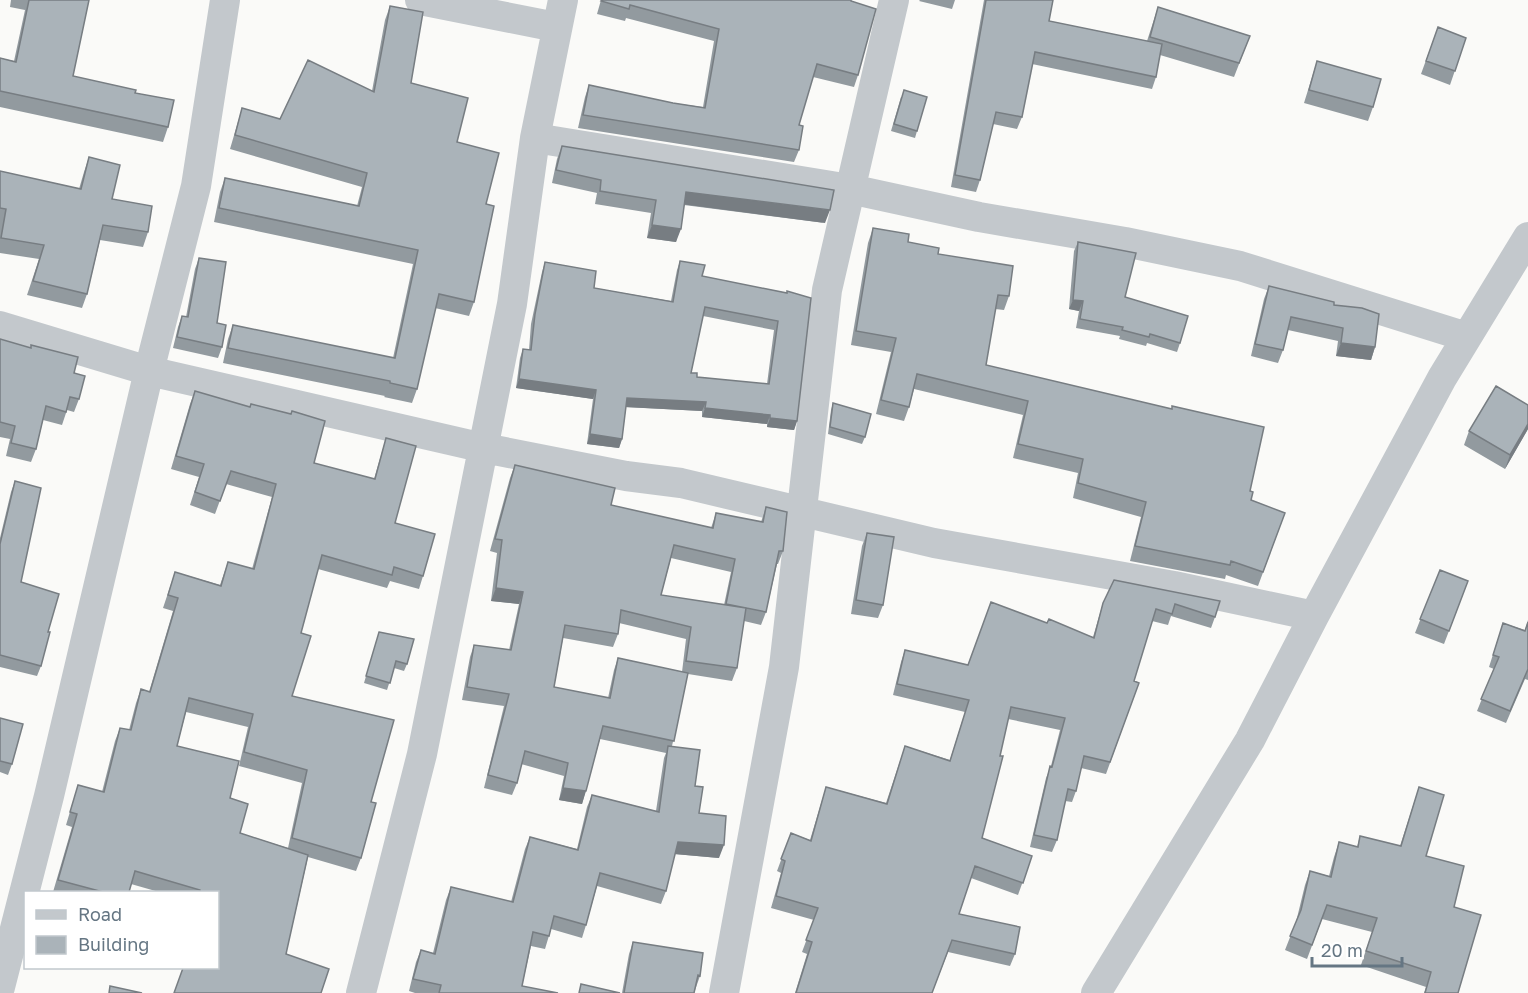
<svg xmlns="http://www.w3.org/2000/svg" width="1528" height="993" font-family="'Golos Text',sans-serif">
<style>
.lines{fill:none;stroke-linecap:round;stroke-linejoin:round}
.street{stroke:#c3c8cc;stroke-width:30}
.wall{fill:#929a9f;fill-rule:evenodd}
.shaded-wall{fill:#777d82}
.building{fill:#aab3b9;stroke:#777d82;stroke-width:1.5;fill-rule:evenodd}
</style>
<rect width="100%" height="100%" fill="#fafaf8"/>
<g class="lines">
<path class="street" d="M420 0 556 27
M535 138 850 189 979 217 1125 242 1240 266 1467 337
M0 326 149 371 484 448 626 476 681 483 934 543 1174 586 1314 616
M0 987 49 796 149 371 196 186 225 0
M361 993 422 754 512 304 535 138 563 0
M724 993 784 667 827 290 894 0
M1096 993 1250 740 1314 616 1442 378 1528 237"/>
</g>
<path class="wall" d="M11 0H89L73 76 135 93 168 127 163 142 0 107V58L14 61 25 10 10 7Z
M601 0H851L858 75 854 87 813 77 799 125V150L794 162 578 128 585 97 589 85 673 103 703 107 714 41 626 18 625 21 597 14Z
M920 0H955L952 9 919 1Z
M984 0H1053L1049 21 1147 41 1158 7 1250 36 1234 77 1160 55 1156 77 1152 89 1032 64 1022 117 1017 129 993 124 980 180 976 192 951 187Z
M390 6 411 83 457 142 486 204 474 302 469 316 435 308 417 389 412 403 384 397 385 396 223 363 228 339 233 325 393 358 413 264 214 222 220 192 225 178 357 206 362 187 230 149 242 108 280 119 372 91 385 20Z
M1438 27 1466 38 1450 85 1421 74Z
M1317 61 1373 107 1368 121 1304 103Z
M901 97 917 131 915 138 891 131Z
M562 146 825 223 684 205 676 242 647 238 651 213 595 204 597 193 552 183 557 159Z
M89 157 112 199 148 232 143 247 100 240 87 294 82 308 27 295 39 259 0 253V171L79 189 84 172Z
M873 228 938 254 1009 296 1004 310 995 309 986 365 1250 491 1251 500 1285 513 1258 586 1226 575 1225 579 1130 561 1141 517 1073 498 1078 473 1013 458 1023 415 914 389 909 407 904 421 876 414 891 352 851 345 868 243Z
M1078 242 1125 297 1180 343 1177 352 1147 343 1146 346 1119 339 1120 336 1076 328 1079 311 1069 309 1074 251Z
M199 258 217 323 222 347 218 358 173 348 178 327 182 316 186 317 195 269Z
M680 261 702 276 787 293 797 421 794 430 767 427V424L702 417V411L626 407 622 439 619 448 587 444 593 399 516 388 520 358 523 349 529 350 531 324 542 272 545 262 594 288 671 301 677 270ZM703 316 774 330 767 384 697 377 691 373Z
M1269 286 1334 305 1375 347 1371 360 1336 356 1338 341 1288 330 1283 350 1278 363 1251 356 1264 299Z
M0 339 74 373 79 399 74 412 67 410 62 425 43 420 36 449 31 462 6 456 10 439 0 437Z
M195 391 314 463 374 479 386 438 395 523 423 576 419 589 390 581 387 588 318 569 301 633 292 696 371 802 361 858 356 871 308 857 286 954 321 993 218 892H159L131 884 129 892H53L72 827 66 825 78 785 102 792 115 741 120 728 129 730 136 703 141 689 149 692 173 611 163 608 175 572 220 585 228 562 252 569 272 497 226 484 215 514 190 505 199 477 171 469 190 404ZM186 712 248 727 239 766 302 783 288 848 240 833 230 798 177 746Z
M833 403 865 437 862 444 828 434 831 410Z
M1528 405V429L1505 469 1464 445 1469 431Z
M515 465 611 505 711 528 716 513 761 522 766 507 783 551 778 564H777L766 612 761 625 744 621 737 668 732 681 688 674 672 746 695 786 699 813 719 858 675 854 666 891 661 904 597 886 586 925 582 938 551 929 545 949 531 946 522 986 558 993H415L409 991 416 962 421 950 433 953 446 900 451 887 511 902 525 849 530 837 577 849 587 807 592 795 656 811 664 758 666 753 600 739 582 804 559 800 564 776 521 764 517 783 512 795 484 788 504 706 462 700 470 657 474 645 509 650 519 604 491 601 497 553 490 551 510 478ZM671 558 731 572 724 605 661 595ZM619 623 686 639 682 672 618 658 614 670 608 698 554 687 563 638 613 647 618 634Z
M15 481 21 582 48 632 41 666 37 676 0 667V538L11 492Z
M867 533 883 605 878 618 851 614 862 546Z
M1440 570 1468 581 1444 644 1415 633Z
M1114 580 1215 617 1211 628 1171 616 1168 625 1152 621 1134 681 1139 683 1106 774 1081 768 1076 791 1072 802 1065 801 1057 840 1052 852 1030 847 1046 778 1051 766 1060 730 1008 719 982 838 1032 856 1018 895 971 878 959 914 1015 954 1010 966 948 952 932 993H795L807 954 802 952 814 920 771 908 781 873 777 871 791 833 810 840 826 787 886 803 905 746 950 760 965 712 893 695 901 662 905 650 968 665 1047 623 1093 637 1103 603Z
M1528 620V680L1525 679 1506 723 1477 711 1494 669 1489 667 1503 623 1525 630Z
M379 632 407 664 404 671 394 668 387 690 364 683Z
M0 718 12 764 8 775 0 772Z
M1419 787 1426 856 1454 907 1458 993H1424L1426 987 1361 965 1372 932 1322 919 1307 959 1285 950 1296 922 1305 885 1310 871 1329 876 1334 857 1339 842 1357 847 1360 836 1400 846Z
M633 942 700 976 694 993H622L629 954Z"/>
<path class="shaded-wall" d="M686 192 830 210 825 223 681 204Z
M652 225 681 229 676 242 647 238Z
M1073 300 1083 301 1079 311 1069 309Z
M1341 343 1375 347 1371 360 1336 356Z
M519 379 596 390 593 399 516 388Z
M627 398 706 402 702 411 624 407Z
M705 408 770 415 767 424 702 417Z
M770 418 797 421 794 430 767 427Z
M1528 424V429L1505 469 1510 455Z
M590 434 622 439 619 448 587 444Z
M496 588 523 592 519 604 491 601Z
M563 788 586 791 582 804 559 800Z
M678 842 724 845 719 858 674 854Z"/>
<path class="building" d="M29 0H89L73 76 136 90 135 93 174 100 168 127 0 91V58L16 62Z
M602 0H851V1L876 9 858 75 817 64 799 125 803 126 799 150 583 115 589 85 673 103 705 108 719 29 630 5 629 9 601 1Z
M986 0H1053L1049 21 1162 44 1156 77 1035 52 1022 117 996 112 980 180 955 175Z
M390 6 423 12 411 83 468 98 457 142 499 153 486 204 494 206 474 302 439 294 417 389 390 383V381L228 348 233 325 395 358 418 250 219 208 225 178 359 206 367 173 235 135 242 108 280 119 308 60 374 92Z
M1158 7 1250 36 1239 63 1150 37Z
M1438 27 1466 38 1455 71 1426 61Z
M1317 61 1381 79 1373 107 1309 90Z
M904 90 927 97 917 131 894 124Z
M562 146 834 190 830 210 686 192 681 229 652 225 656 200 600 191 601 180 556 170Z
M89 157 120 165 112 199 152 206 148 232 103 225 87 294 33 281 44 245 1 238 6 209 0 208V171L81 189Z
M873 228 909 234 908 242 939 248 938 254 1013 266 1009 296 998 295 986 365 1172 409V406L1264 427 1250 491 1253 492 1251 500 1285 513 1263 572 1231 561 1230 565 1135 546 1146 502 1078 483 1083 459 1018 444 1028 401 917 374 909 407 881 400 896 338 856 331Z
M1078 242 1136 253 1125 297 1188 316 1180 343 1150 334 1149 337 1122 330 1123 327 1080 319 1083 301 1073 300Z
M199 258 226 262 217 323 226 325 222 347 177 337 182 316 188 317Z
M680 261 705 265 702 276 787 293V291L811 298 797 421 770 418V415L705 408 706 402 627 398 622 439 590 434 596 390 519 379 523 349 531 350 535 314 545 262 596 271 594 288 673 302ZM705 307 778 321 769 384 697 377V373H691Z
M1269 286 1334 302V305L1362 308 1379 314 1375 347 1341 343 1343 328 1291 317 1283 350 1255 344Z
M0 339 31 348V345L78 357 74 373 85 376 79 399 70 397 66 412 46 406 36 449 11 443 15 426 0 422Z
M1496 386 1528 405V424L1510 455 1469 431Z
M195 391 250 407 251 404 291 414 292 411 325 421 314 463 375 479 386 438 416 446 395 523 435 534 423 576 394 567 392 575 322 555 301 633 311 636 292 696 394 720 371 802 376 803 361 858 292 838 307 770 244 752 253 714 189 698 177 746 239 761 230 798 248 804 240 833 308 855 286 954 329 969 321 993H174L183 968H218V892H200V890L135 871 129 892H103L58 880 77 814 70 812 78 785 104 792 120 728 131 730 141 689 150 692 178 598 168 595 175 572 221 586 228 562 254 569 276 484 231 471 220 501 195 492 204 464 176 456Z
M833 403 871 414 865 437 830 427Z
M515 465 615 488 611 505 713 528 716 513 763 522 766 507 787 512 783 551H779L766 612 726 604 735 559 674 545 661 595 746 608 737 668 686 661 691 627 621 610 618 634 565 625 554 687 610 698 618 658 688 673 674 741 603 726 586 791 563 788 568 763 525 751 517 783 488 775 509 694 467 687 474 645 511 650 523 592 496 588 502 540 495 539Z
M15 481 41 488 21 582 59 594 48 632H50L41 666 0 655V544Z
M867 533 894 537 883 605 856 600Z
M1440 570 1468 581 1449 631 1420 619Z
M1114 580 1220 601 1215 617 1175 604 1172 614 1156 609 1134 681 1139 683 1110 762 1084 756 1076 791 1068 789 1057 840 1034 835 1050 766 1052 767 1065 718 1011 707 1000 756H1003L982 838 1032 856 1023 883 975 866 959 914 1020 927 1015 954 952 940 932 993H796L812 942 806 940 818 908 776 896 785 861 781 859 791 833 811 841 826 787 887 804 905 746 950 761 969 700 897 684 905 650 968 665 991 602 1047 623 1049 619 1094 638 1103 603Z
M1528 622V669L1510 711 1481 699 1499 657 1493 655 1503 623 1525 631Z
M379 632 414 639 407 664 396 661 390 683 366 676Z
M0 718 23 724 12 764 0 761Z
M668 746 700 750 695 786 703 787 699 813 726 816 724 845 678 842 666 891 600 873 586 925 554 916 549 936 533 932 522 986 558 993H439L441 985 413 979 421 950 435 954 451 887 513 902 530 837 578 850 592 795 659 812Z
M1419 787 1444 795 1426 856 1464 866 1454 907 1481 915 1458 993H1425L1431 972 1366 951 1377 918 1327 905 1312 945 1290 936 1301 910 1310 871 1331 877 1339 842 1358 847 1360 836 1401 846Z
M633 942 703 953 700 976 698 975 694 993H624Z
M581 984 620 993H579Z
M110 986 142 993H109Z"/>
<rect x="24" y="891" width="195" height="78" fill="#ffffff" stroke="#c1c8cd" stroke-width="1.5"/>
<rect x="36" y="910" width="30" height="9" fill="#c3c8cc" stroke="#c1c8cd" stroke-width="1.5"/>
<text x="78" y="921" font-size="18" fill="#657683">Road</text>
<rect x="36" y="936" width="30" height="18" fill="#aab3b9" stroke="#c1c8cd" stroke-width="1.5"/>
<text x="78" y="951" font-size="18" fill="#657683">Building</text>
<path d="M1312 957v9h90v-9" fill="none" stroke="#657683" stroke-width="3"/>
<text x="1321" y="957" font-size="18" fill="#657683" stroke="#ffffff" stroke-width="4.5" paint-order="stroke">20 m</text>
</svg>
